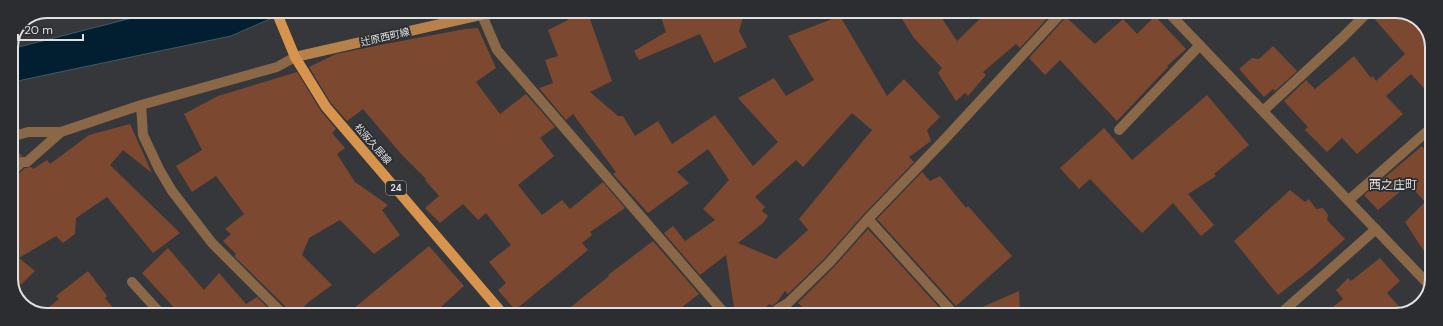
<svg xmlns="http://www.w3.org/2000/svg" width="1443" height="326" font-family="'DM Sans','Noto Sans JP',sans-serif">
<style>
.water{fill:#011f30;stroke:#435965}
.building{fill:#7d4830;fill-rule:evenodd}
.lines{fill:none;stroke-linecap:round;stroke-linejoin:round}
.minor{stroke:#896747;stroke-width:10}
.secondary{stroke:#b6814b;stroke-width:10}
.primary{stroke:#d8944d;stroke-width:10}
.labels{text-anchor:middle;dominant-baseline:central;stroke-width:3.5;stroke-linejoin:round;paint-order:stroke}
.shield{fill:#2b2d30;stroke:#a8aaad;stroke-width:1}
.shield-label{font-size:9px;font-weight:bold;fill:#dee0e2}
.street-label{font-size:10px;fill:#dee0e2;stroke:#2b2d30}
.quarter-label{font-size:12px;fill:#dee0e2;stroke:#2b2d30}
.rim{fill:none;stroke:#dee0e2;stroke-width:2}
</style>
<rect width="100%" height="100%" fill="#35373b"/>
<path class="water" d="M159 11H288L231 36 22 80 11 84V49Z"/>
<path class="building" d="M565 11H587L612 81 590 92 618 116H623L635 136 658 121 672 144 715 115 753 166 778 142 738 98 774 78 786 96 814 80 788 36 840 16 887 96 904 79 940 117 927 130 931 141 909 157 914 162 863 215 824 259 788 294 785 291 777 302 772 306 769 304 758 315H740L734 308 726 255 700 275 664 233 673 226 685 241 715 220 703 209 729 180 708 149 677 172 689 183 648 213 613 174 616 172 573 114 566 120 539 88 553 83 545 60 558 56 548 30 568 20ZM852 113 872 130 799 219 808 230 776 259 738 243 763 223 768 216 762 211 765 207 755 197 796 160 803 167Z
M659 11H745L739 31 747 47 714 63 700 34 639 60 634 51 666 32Z
M897 11H937L957 41 988 11H1054L1020 48 1016 44 983 72 986 75 968 96 965 93 956 101 938 73 942 68 914 38Z
M1374 12H1403L1423 23 1432 43V97L1411 74 1386 96 1403 114 1357 154 1342 138 1327 152 1305 130 1308 127 1284 101 1306 80 1315 89 1354 56 1371 78 1373 76 1376 81 1405 54 1373 17Z
M1155 16 1186 49 1167 66 1168 67 1117 121 1060 60 1045 75 1029 58 1066 17 1095 44 1123 19 1137 34Z
M478 28 496 68 476 82 500 114 526 94 555 127 540 138 554 156 518 185 542 215 562 200 570 209 603 182 625 208 590 232 592 235 582 243 588 250 515 310 498 290 506 283 489 262 511 245 486 213 478 220 463 204 440 223 425 208 439 196 425 180 426 179 402 155 363 109 347 121 331 103 309 67 336 54 380 45 465 29Z
M1273 46 1297 71 1275 91 1273 89 1264 97 1239 69 1252 58 1259 59Z
M297 72 321 111 336 129 332 133 345 148 337 154 355 182 388 205 382 210 400 235 374 254 340 220 309 238 302 255 332 285 310 301 296 314H289L288 309 234 256 236 254 223 241 231 234 225 229 244 214 216 176 192 192 176 166 202 150 184 114 218 96Z
M1207 95 1249 145 1214 174 1216 176 1188 194 1214 225 1201 236 1173 203 1142 233 1090 179 1079 189 1060 168 1104 128 1132 160Z
M130 124 152 173 123 150 110 165 180 233 153 253 107 197 76 218 75 234 63 243 56 236 19 258 35 271 15 290 11 283V178L15 177 25 168 31 167 33 169 47 160 50 164 89 135Z
M11 143 22 156 11 163Z
M1422 146 1432 160 1431 262 1405 222 1425 202 1409 184 1378 210 1364 195Z
M922 172 930 181 940 176 966 208 968 206 1012 256 956 306 877 219Z
M1290 190 1305 202 1309 199 1316 209 1323 208 1328 215 1327 220 1345 239 1311 269 1278 295 1234 241Z
M868 229 946 315H811L798 303 834 267Z
M653 241 699 294 672 315H561L609 276 608 275Z
M429 246 464 286 432 315 347 314Z
M168 248 204 290 219 273 246 304 257 297 274 314H180L142 273Z
M1380 258 1400 281 1387 293 1404 312 1396 315H1323L1343 299 1336 290 1348 278 1351 281Z
M88 271 107 296 105 298 118 314H40L59 299 56 296Z
M1019 291 1020 315H964Z"/>
<g class="lines">
<path class="minor" d="M1168 12 1431 287
M482 15 497 50 726 315
M141 105 143 135 159 169 172 191 212 243 283 314
M1263 111 1343 37 1368 12
M1119 130 1200 45
M11 137 28 132H61L141 105 277 67 295 57
M11 172 22 162H27L61 132
M1349 200 1432 127
M868 219 955 315
M132 282 161 314
M773 315 778 309 788 303 829 263 868 219 944 140 1063 11
M1279 315 1376 229"/>
<path class="secondary" d="M295 57 498 11"/>
<path class="primary" d="M276 11 295 57 326 107 504 315"/>
</g>
<g class="labels">
<rect class="shield" x="386" y="181" width="20" height="14" rx="3"/>
<g class="shield-label">
<text x="396" y="188">24</text>
</g>
<g class="street-label">
<text transform="translate(385 37) rotate(-13)">辻原西町線</text>
<text transform="translate(373 144) rotate(49)">松阪久居線</text>
</g>
<g class="quarter-label">
<text x="1393" y="185">西之庄町</text>
</g>
</g>
<path d="M0 0H1443V326H0ZM47 18H1396A29 29 0 0 1 1425 47V279A29 29 0 0 1 1396 308H47A29 29 0 0 1 18 279V47A29 29 0 0 1 47 18Z" fill="#2b2d30" fill-rule="evenodd"/>
<path class="rim" d="M47 18H1396A29 29 0 0 1 1425 47V279A29 29 0 0 1 1396 308H47A29 29 0 0 1 18 279V47A29 29 0 0 1 47 18Z"/>
<path d="M18 34v6h65v-6" fill="none" stroke="#dee0e2" stroke-width="2"/>
<text x="24" y="34" font-size="12" fill="#dee0e2" stroke="#2b2d30" stroke-width="3" paint-order="stroke">20 m</text>
</svg>
